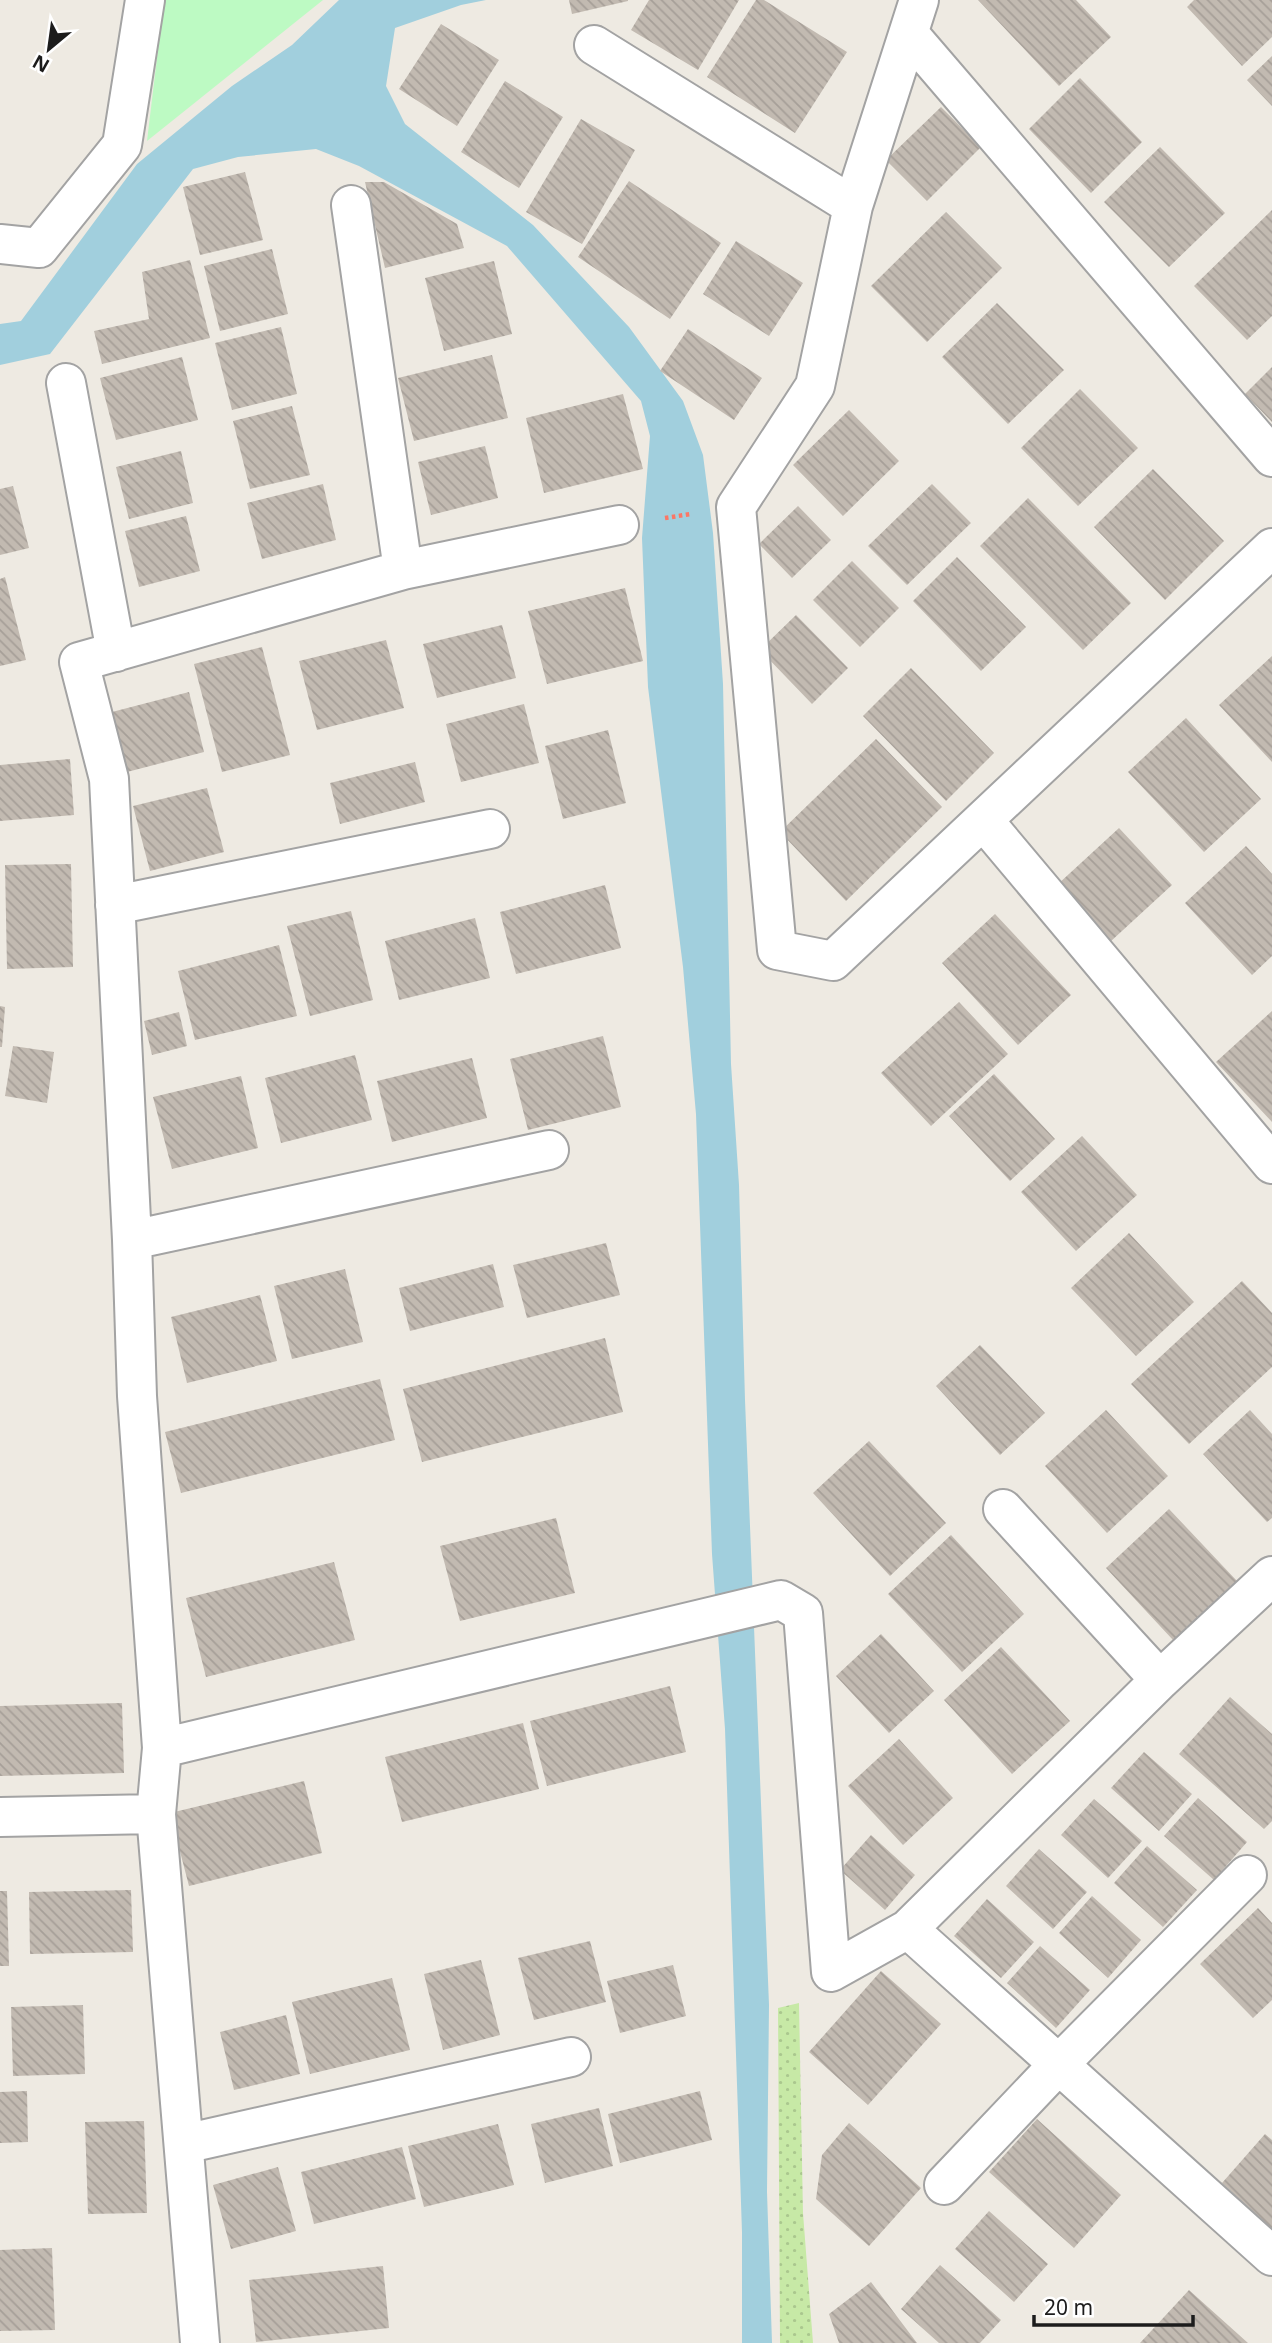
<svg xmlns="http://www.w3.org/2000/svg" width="1272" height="2343" font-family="'Noto Sans',sans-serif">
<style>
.grass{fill:url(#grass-dots)}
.park{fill:#bdfac3}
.water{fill:#a1cfdd}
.building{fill:url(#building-back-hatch)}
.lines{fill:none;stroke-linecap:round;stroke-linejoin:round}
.minor-casing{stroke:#a3a3a3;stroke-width:42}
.path{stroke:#fb7766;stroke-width:4.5;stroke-dasharray:3.5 3.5;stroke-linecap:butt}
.minor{stroke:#fff;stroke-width:38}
</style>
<defs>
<pattern id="grass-dots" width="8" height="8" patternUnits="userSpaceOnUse" patternTransform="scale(1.75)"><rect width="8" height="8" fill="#c7e9a6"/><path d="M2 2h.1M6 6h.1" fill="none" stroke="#aac78e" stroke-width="1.8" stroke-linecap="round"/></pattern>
<pattern id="building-back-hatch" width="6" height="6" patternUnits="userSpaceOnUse" patternTransform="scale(1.75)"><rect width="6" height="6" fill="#c2bab1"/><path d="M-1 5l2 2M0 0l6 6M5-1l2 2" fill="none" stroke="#a69f98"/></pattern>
</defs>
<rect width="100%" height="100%" fill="#eeeae2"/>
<path class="grass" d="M799 2003 803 2213 813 2343H780L778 2008Z"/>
<path class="park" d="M164 0H323L147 141Z"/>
<path class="water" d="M339 0H486L461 5 395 28 386 86 405 124 533 225 629 327 683 401 703 455 713 533 723 684 731 1064 739 1185 745 1400 769 2005 767 2192 772 2343H742V2232L725 1729 712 1554 696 1114 683 967 648 687 642 538 650 436 641 401 507 246 359 166 316 149 238 157 193 169 50 354 0 365V324L21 321 137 164 232 86 292 45Z"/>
<path class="building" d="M569 0H628V1L572 14Z
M649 0H739L698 70 631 30Z
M756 0H764L847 52 795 133 707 77Z
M978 0H1076L1111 37 1059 86Z
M1194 0H1272V37L1242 66 1187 7Z
M441 24 499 60 457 126 399 89Z
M1272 56V106L1247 80Z
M1080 78 1142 142 1091 193 1029 129Z
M505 81 563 117 519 188 461 152Z
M941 107 981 147 927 201 886 160Z
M581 119 635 150 582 244 526 212Z
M1160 147 1225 213 1169 267 1104 202Z
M245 172 263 240 200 255 183 187Z
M629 181 721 243 670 319 578 257Z
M365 182H384L457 224 464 248 385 268Z
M1272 210V316L1247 340 1194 286Z
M946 212 1002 268 927 342 871 286Z
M736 241 803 283 769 336 703 294Z
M272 249 288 314 220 331 204 266Z
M190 260 210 338 102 364 94 331 149 319 142 272Z
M494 261 512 334 444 351 425 278Z
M997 303 1064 370 1008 424 942 357Z
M281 327 297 394 232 410 215 343Z
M688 329 762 378 734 420 660 371Z
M492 355 508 418 414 441 398 378Z
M182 357 198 420 116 440 100 378Z
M1272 367V422L1245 394Z
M1080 389 1138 448 1078 506 1021 448Z
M623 394 643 469 544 493 526 418Z
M292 406 310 475 250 489 233 421Z
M849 410 899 461 843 516 793 465Z
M485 446 498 498 431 515 418 462Z
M181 451 193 503 129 519 116 467Z
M1153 469 1224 541 1165 600 1094 527Z
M323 484 336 540 262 559 247 503Z
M932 484 971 523 907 585 868 546Z
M13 486 29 548 0 555V489Z
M1028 498 1131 603 1083 650 980 546Z
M798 506 831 540 792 578 759 544Z
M186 516 200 571 139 587 125 531Z
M957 557 1026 627 981 671 913 601Z
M852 561 899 608 860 647 813 600Z
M5 577 26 660 0 666V579Z
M625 588 643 661 547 684 528 611Z
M796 615 848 668 812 704 760 650Z
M502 625 516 678 437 698 423 644Z
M386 640 404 708 317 730 299 661Z
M262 647 290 755 222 772 194 664Z
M1272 656V762L1219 705Z
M911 668 994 753 946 801 863 716Z
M189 692 204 752 127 772 112 712Z
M524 704 539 763 461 782 446 724Z
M1186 718 1261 799 1204 852 1128 772Z
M608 730 626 803 563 819 545 746Z
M876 739 942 807 846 901 780 832Z
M70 759 74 815 0 821V765Z
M415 762 425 802 340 824 330 783Z
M207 788 224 852 150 871 133 806Z
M1119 828 1172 885 1110 942 1057 885Z
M1246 846 1272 874V956L1252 975 1185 903Z
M71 864 73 967 7 969 5 865Z
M605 885 621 948 516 974 500 912Z
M351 911 373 1000 310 1016 287 926Z
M995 914 1071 995 1018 1045 942 963Z
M475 918 490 978 399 1000 385 941Z
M279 945 297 1016 195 1040 178 971Z
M959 1002 1008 1054 931 1126 881 1073Z
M0 1006 5 1007 2 1047H0Z
M1272 1011V1122L1216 1062Z
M179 1012 187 1046 152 1055 144 1021Z
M603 1036 621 1107 528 1130 510 1059Z
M13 1046 54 1052 47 1103 5 1096Z
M355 1055 372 1120 281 1143 265 1078Z
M472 1058 487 1118 392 1142 377 1081Z
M994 1074 1055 1139 1010 1181 949 1116Z
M241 1076 258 1148 172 1169 153 1097Z
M1082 1136 1137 1195 1076 1251 1021 1192Z
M1129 1233 1194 1302 1136 1356 1071 1288Z
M606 1243 620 1295 527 1318 513 1265Z
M493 1264 504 1307 410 1331 399 1288Z
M345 1269 363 1342 292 1359 274 1286Z
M1242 1281 1272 1313V1367L1189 1444 1131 1384Z
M260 1295 277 1361 187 1383 171 1317Z
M605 1338 623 1412 422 1462 403 1389Z
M980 1345 1045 1413 1000 1455 936 1386Z
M380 1379 395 1440 181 1493 165 1432Z
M1106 1410 1168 1476 1107 1533 1045 1466Z
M1250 1410 1272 1434V1518L1267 1522 1203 1454Z
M869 1441 946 1523 890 1576 813 1493Z
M1169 1509 1237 1581 1173 1640 1106 1568Z
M556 1518 575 1593 460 1621 440 1546Z
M951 1535 1024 1614 962 1672 888 1594Z
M334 1562 355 1640 206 1677 186 1598Z
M881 1634 934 1691 889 1733 836 1676Z
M1001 1647 1070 1721 1012 1774 944 1700Z
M670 1686 686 1752 547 1786 530 1721Z
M1230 1697 1272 1734V1821L1264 1829 1179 1754Z
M122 1703 124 1773 0 1776V1706Z
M523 1723 539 1789 402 1822 385 1757Z
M899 1739 953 1798 903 1845 848 1786Z
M1144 1752 1192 1794 1159 1831 1111 1788Z
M304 1781 322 1853 189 1886 170 1813Z
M1198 1798 1247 1842 1214 1880 1164 1836Z
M1094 1799 1142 1841 1108 1878 1061 1835Z
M871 1835 915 1875 885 1910 840 1870Z
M1147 1846 1197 1890 1163 1927 1114 1883Z
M1039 1849 1087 1892 1053 1929 1006 1886Z
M131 1890 133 1952 30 1954 29 1892Z
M0 1891H7L9 1966H0Z
M1092 1896 1141 1940 1108 1978 1059 1933Z
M987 1899 1034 1942 1001 1978 954 1936Z
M1258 1908 1272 1923V2000L1253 2018 1200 1964Z
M590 1941 606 2002 534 2020 518 1958Z
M1040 1946 1090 1990 1056 2028 1007 1983Z
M481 1960 500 2035 443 2050 424 1974Z
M673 1965 686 2016 620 2033 607 1981Z
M881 1971 941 2024 868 2105 809 2052Z
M392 1978 410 2050 310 2074 292 2002Z
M83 2005 85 2074 13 2076 11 2007Z
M286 2015 300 2074 234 2090 220 2032Z
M27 2091 28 2142 0 2143V2092Z
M700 2091 712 2140 620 2163 608 2114Z
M599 2108 613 2166 545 2183 531 2124Z
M1037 2119 1121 2195 1074 2248 989 2172Z
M144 2121 147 2213 88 2214 85 2122Z
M849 2123 921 2188 869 2246 816 2199 822 2155Z
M498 2124 514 2185 424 2207 408 2146Z
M1265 2134 1272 2140V2229L1222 2183Z
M402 2147 416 2199 314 2224 301 2172Z
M278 2167 296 2231 231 2249 213 2185Z
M989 2211 1048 2264 1014 2302 955 2249Z
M52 2248 55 2330 0 2331V2250Z
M940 2265 1001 2320 980 2343H939L901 2309Z
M383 2266 389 2328 256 2342 249 2280Z
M871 2282 917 2343H839L829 2314Z
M1189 2290 1248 2343H1140Z"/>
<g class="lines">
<defs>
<path id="minor" d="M919 0 853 206 815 386 736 507 777 950 833 961 1272 548
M909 34 1272 457
M594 45 853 206
M351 205 403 570
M0 244 39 248 122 145 145 0
M66 383 116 652
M983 820 1272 1164
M115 905 490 829
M132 1240 549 1150
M1003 1509 1160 1680
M162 1748 781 1600 803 1613 831 1972 908 1929 1160 1680 1272 1576
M0 1817 156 1814
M908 1929 1272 2256
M184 2144 571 2057
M944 2185 1059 2064 1247 1875
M200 2343 156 1814 162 1748 137 1396 132 1240 109 779 79 662 403 570 619 525"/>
</defs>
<use href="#minor" class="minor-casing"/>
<path class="path" d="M665 518 691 514"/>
<use href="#minor" class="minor"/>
</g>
<g transform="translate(49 49) rotate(209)" stroke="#ffffff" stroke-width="5" paint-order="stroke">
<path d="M0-5L12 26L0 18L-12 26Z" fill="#1c1c1c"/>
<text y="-10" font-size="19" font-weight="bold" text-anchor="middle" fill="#1c1c1c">N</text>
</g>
<path d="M1034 2315v10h159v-10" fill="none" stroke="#1c1c1c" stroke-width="3.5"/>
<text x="1044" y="2315" font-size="21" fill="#1c1c1c" stroke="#ffffff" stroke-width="5" paint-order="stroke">20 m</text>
</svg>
